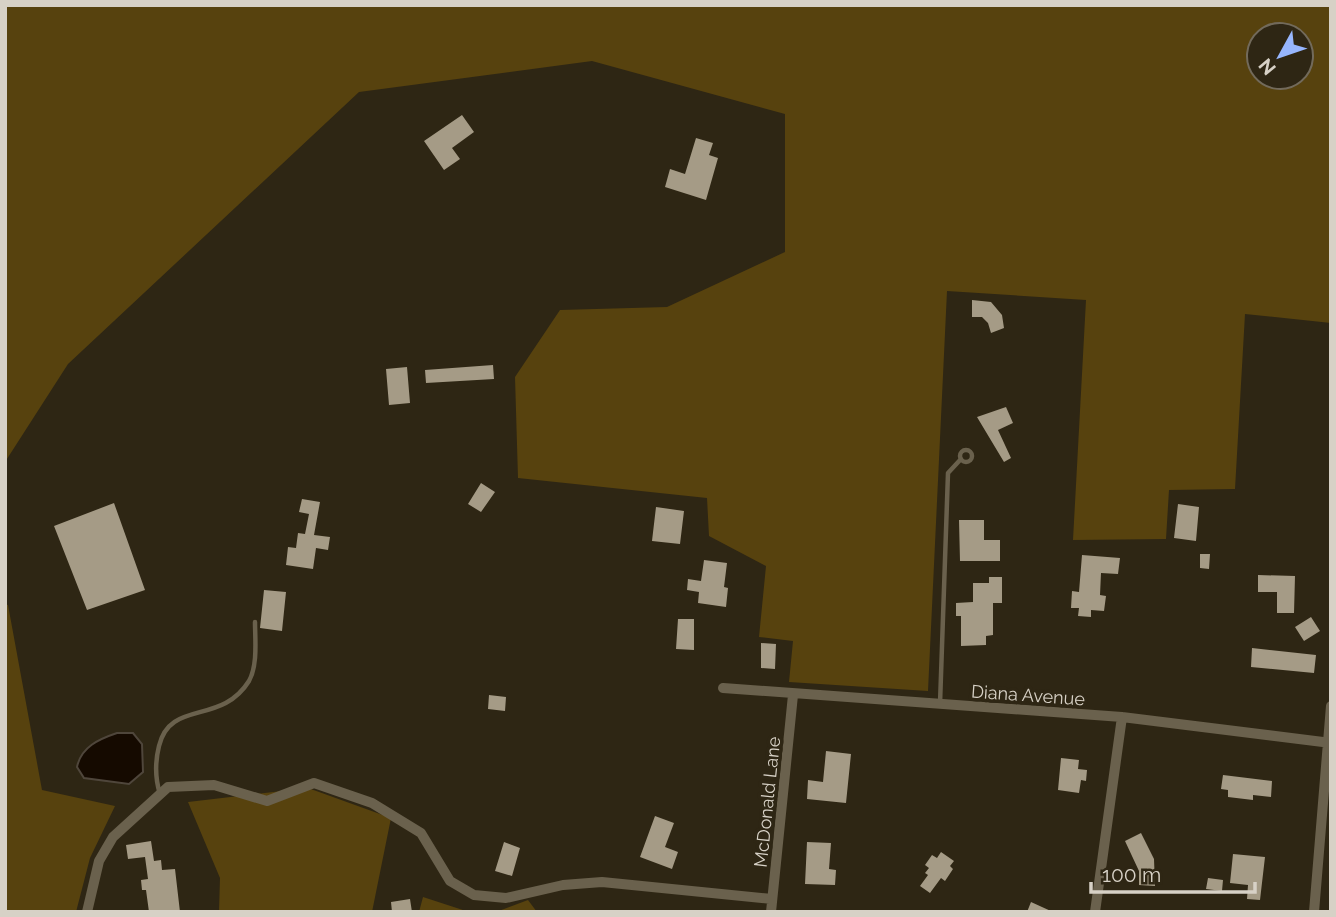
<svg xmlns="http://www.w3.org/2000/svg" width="1336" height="917" font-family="Raleway,sans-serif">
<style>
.green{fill:#57420e;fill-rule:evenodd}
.water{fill:#150a00;stroke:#4f463b;stroke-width:2}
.building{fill:#a59b86}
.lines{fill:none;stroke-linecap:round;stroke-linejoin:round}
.lane{stroke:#6a614d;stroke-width:4.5}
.street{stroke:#6a614d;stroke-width:10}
.labels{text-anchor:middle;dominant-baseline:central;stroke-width:7;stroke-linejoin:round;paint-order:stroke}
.street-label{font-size:18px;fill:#d7d1c6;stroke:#2e2614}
</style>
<rect width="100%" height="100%" fill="#2e2614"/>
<path class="green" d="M5 5H1331V323L1245 314 1235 489 1169 490 1166 539 1073 540 1086 300 947 291 928 691 789 682 793 641 759 637 766 566 709 536 707 498 518 478 515 377 560 310 667 307 785 252V114L592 61 359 92 68 364 5 462ZM1301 35V77H1259V35Z
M5 604 8 605 42 790 115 806 90 858 76 912H5Z
M308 788 391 818 372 912H219L220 878 188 802Z
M423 897 469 912H419Z
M528 900 537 912H496Z"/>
<path class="water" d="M117 733H133L142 744 143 772 129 784 84 778 77 767C81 747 99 739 117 733Z"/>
<path class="building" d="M462 115 474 132 452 148 460 159 444 170 424 141Z
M696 138 713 143 709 155 718 158 706 200 665 187 670 169 685 174Z
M972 300 991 302 1002 315 1004 328 991 333 988 323 982 317H972Z
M493 365 494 379 426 383 425 370Z
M407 367 410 403 389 405 386 369Z
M1006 407 1013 423 998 430 1011 458 1004 462 977 417Z
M481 483 495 492 481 512 468 504Z
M302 499 320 502 314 535 330 537 328 550 316 548 313 569 286 565 288 547 296 548 298 533 305 534 309 514 299 512Z
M114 503 145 590 87 610 54 526Z
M1178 504 1199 507 1196 541 1174 538Z
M656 507 684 511 680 544 652 541Z
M959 520H984V540H1000V561H960Z
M1200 554H1210L1209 569 1200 568Z
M1082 555 1120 558 1118 574 1101 573 1100 595 1106 596 1104 611 1091 610V617L1078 616 1079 608H1071L1072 591 1079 592Z
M704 560 727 563 724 587 728 588 726 607 698 603 699 592 687 590 688 579 701 581Z
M1258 575 1295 576 1294 613H1277V592H1258Z
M989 577H1002V603H993V635L986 636V645L961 646V616H956V603L973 602V583H989Z
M264 590 286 592 282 631 260 628Z
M1311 617 1320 631 1304 641 1295 627Z
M678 619H694V650L676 649Z
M761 643 776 644 775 669 761 668Z
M1252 648 1316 655 1314 673 1251 667Z
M489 695 506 697 505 711 488 709Z
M826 751 851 754 846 803 807 799 808 780 823 782Z
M1061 758 1079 760 1078 769 1087 770 1086 781 1081 780 1079 793 1058 790Z
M1223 775 1272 781 1271 797 1253 795V800L1228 797V790L1221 789Z
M655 816 674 823 665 847 678 852 672 869 640 857Z
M1141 833 1154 859 1155 886 1139 885V871L1125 841Z
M151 841 154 861 161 860 162 870 175 869 180 912H149L146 890H142L141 880 148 879 145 857 128 859 126 845Z
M504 842 520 848 512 876 495 871Z
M807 842 831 843 829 869 836 870 835 885 805 884Z
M941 852 954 861 950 866 953 869 945 881 941 878 930 893 920 886 928 875 925 873 929 868 925 865 932 855 937 858Z
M1233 854 1265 857 1260 900 1247 899 1248 885 1230 883Z
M1208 878 1223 880 1222 891 1206 889Z
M410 899 412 912H392L391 902Z
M1031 902 1053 912H1027Z"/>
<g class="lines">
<path class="lane" d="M960 456a6 6 0 1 1 12 0a6 6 0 1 1-12 0Z
M940 704 948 473 961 459
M160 794C155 778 155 762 159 746 170 699 221 726 249 681 258 665 255 639 255 622"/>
<path class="street" d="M723 688 1122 717 1331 743
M87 912 99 861 113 837 168 787 214 785 267 801 314 783 372 803 421 833 450 881 474 895 506 898 563 885 602 882 772 899
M771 912 793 695
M1095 912 1122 717
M1314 912 1331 706"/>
</g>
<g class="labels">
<g class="street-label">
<text transform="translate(1028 695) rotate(4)">Diana Avenue</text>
<text transform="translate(767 802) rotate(-84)">McDonald Lane</text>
</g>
</g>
<rect width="1336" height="917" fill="none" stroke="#d7d1c6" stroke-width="14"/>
<g transform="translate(1280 56) rotate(230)"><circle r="33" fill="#2e2614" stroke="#726a5b" stroke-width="2"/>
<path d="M0-5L12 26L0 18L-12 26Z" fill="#97b6fd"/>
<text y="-10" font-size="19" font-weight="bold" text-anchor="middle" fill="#d7d1c6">N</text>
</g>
<path d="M1091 882v10h164v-10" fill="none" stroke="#d7d1c6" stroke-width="3.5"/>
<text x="1102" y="882" font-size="21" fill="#d7d1c6" stroke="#2e2614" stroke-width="5" paint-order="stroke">100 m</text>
</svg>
